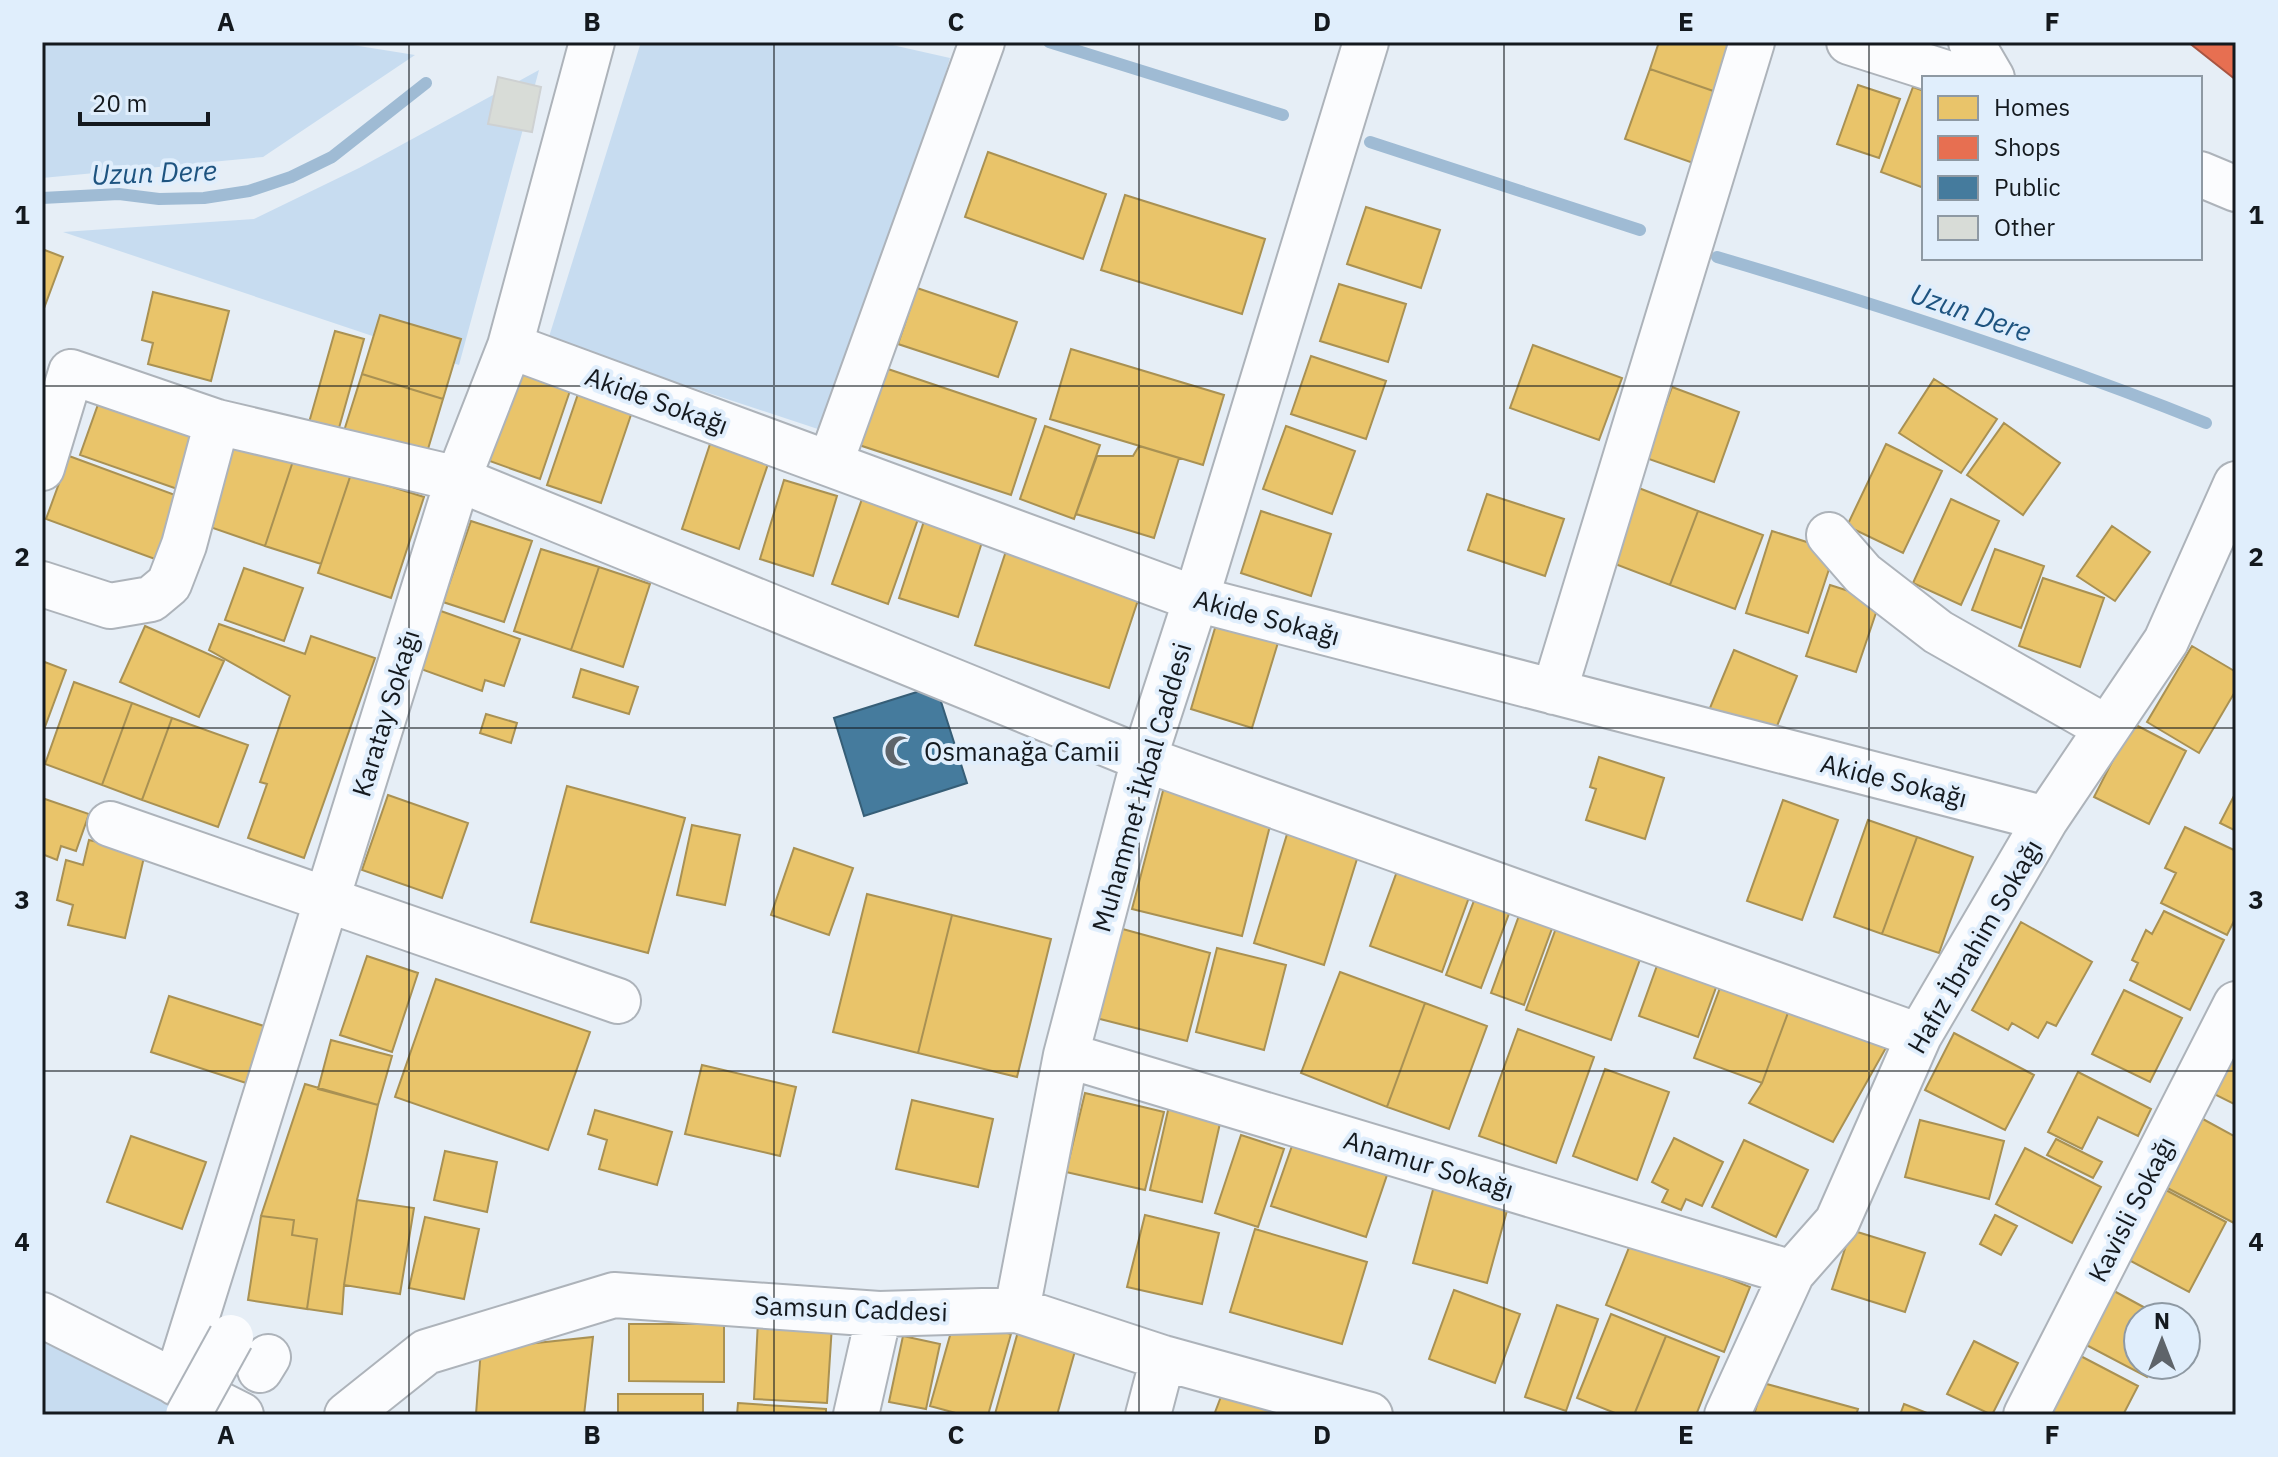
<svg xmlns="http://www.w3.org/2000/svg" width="2278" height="1457" font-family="'IBM Plex Sans',sans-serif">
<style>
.green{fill:#c7dcf0}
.homes{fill:#e9c46a;stroke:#a99153;stroke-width:2}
.shops{fill:#e76f51;stroke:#a85542;stroke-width:2}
.public{fill:#457b9d;stroke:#365e77;stroke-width:2}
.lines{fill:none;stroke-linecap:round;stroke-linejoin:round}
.stream{stroke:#9fbbd4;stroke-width:12}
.building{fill:#d8dcd7;stroke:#ced1d2;stroke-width:2}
.minor-casing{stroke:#adb3ba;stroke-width:48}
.minor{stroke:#fbfcfe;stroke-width:44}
.minor-bridge-casing{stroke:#adb3ba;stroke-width:48;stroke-linecap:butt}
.minor-bridge{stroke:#fbfcfe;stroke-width:44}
.grid{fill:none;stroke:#14191e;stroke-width:2;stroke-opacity:0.55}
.labels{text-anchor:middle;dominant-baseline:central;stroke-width:8;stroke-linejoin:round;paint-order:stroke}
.street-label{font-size:26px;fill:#14191e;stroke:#e0eefc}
.poi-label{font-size:26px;fill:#14191e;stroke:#e0eefc;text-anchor:start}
.water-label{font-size:28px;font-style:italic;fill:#1e5480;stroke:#e0eefc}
.neatline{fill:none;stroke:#14191e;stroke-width:3}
.grid-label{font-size:26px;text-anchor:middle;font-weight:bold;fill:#14191e}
</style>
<rect width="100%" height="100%" fill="#e6eef6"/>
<path class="green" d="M42 42H334L415 55 263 157 42 178Z
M641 42H879L950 58 839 436 548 340Z
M539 70 459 365 63 232 254 219 359 168Z
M42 1339 189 1415H42Z"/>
<path class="homes" d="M1659 42H1739L1722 94 1650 69Z
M1650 69 1722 94 1696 164 1625 139Z
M1858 85 1900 99 1879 158 1837 144Z
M1913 87 1924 91V188L1881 172Z
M988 152 1106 194 1083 259 965 217Z
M1125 195 1265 239 1242 314 1101 270Z
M1366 207 1440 230 1421 288 1347 264Z
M42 249 63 257 43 311 42 310Z
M1339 284 1406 304 1388 362 1320 341Z
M917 288 1017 322 998 377 898 344Z
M153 292 229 311 211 381 148 364 153 343 142 340Z
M380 315 461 339 443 399 362 374Z
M335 331 364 339 337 435 308 426Z
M1533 345 1622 378 1599 440 1510 408Z
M1071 349 1224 395 1203 465 1050 419Z
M1311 356 1386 381 1366 439 1291 414Z
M516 366 572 385 540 479 484 459Z
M882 367 1036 419 1011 495 856 444Z
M362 374 443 399 425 459 343 434Z
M1934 379 1997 419 1961 473 1899 433Z
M1672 387 1739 412 1714 482 1646 458Z
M579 391 633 409 601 503 547 485Z
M101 396 204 433 183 491 80 455Z
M2004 423 2060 463 2023 515 1967 475Z
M1045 426 1100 445 1074 519 1020 499Z
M1286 426 1355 451 1332 514 1263 489Z
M237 436 295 455 265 546 207 526Z
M711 441 769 461 739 549 682 529Z
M1886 444 1942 471 1903 553 1847 526Z
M1139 446 1179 458 1154 538 1076 514 1097 456H1133Z
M295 455 351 474 321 564 265 546Z
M69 456 186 499 163 562 46 519Z
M351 474 424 497 391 598 318 573Z
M784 480 837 496 813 576 760 559Z
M1631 485 1698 511 1670 585 1602 559Z
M1487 494 1564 519 1545 576 1468 550Z
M862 499 918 519 888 604 832 584Z
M1951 499 1999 521 1961 605 1913 583Z
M1261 511 1331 534 1311 596 1241 573Z
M1698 511 1763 535 1735 609 1670 585Z
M925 518 984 536 958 617 899 598Z
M471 521 532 541 504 622 443 602Z
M2112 526 2150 552 2115 601 2077 576Z
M1772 531 1835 551 1808 633 1746 613Z
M1008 545 1142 588 1109 688 975 645Z
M541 549 599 567 571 650 514 631Z
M1995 549 2044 566 2021 628 1972 610Z
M599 567 650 584 623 667 571 650Z
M244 568 303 588 284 641 225 620Z
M2043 578 2104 598 2080 667 2019 646Z
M1830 585 1880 601 1856 672 1806 656Z
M438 610 520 639 504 686 485 680 482 691 418 668Z
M1218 618 1280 636 1252 728 1191 709Z
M219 624 305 654 311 636 375 658 304 858 248 838 267 784 260 782 290 696 209 650Z
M145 626 224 661 199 717 120 682Z
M2192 646 2236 672V690L2199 753 2147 722Z
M1734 650 1797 676 1769 746 1705 720Z
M42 661 66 670 42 735Z
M581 669 638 687 629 714 573 697Z
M74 682 132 703 102 785 45 764Z
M132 703 172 718 142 800 102 785Z
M486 714 517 723 511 743 480 733Z
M172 718 248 745 218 827 142 800Z
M2132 723 2186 751 2149 824 2094 797Z
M1599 757 1664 778 1645 839 1586 820 1596 789 1590 787Z
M567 786 685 818 648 953 531 922Z
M1164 787 1273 814 1242 936 1132 909Z
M2236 792V831L2220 823Z
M388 795 468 823 442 898 362 870Z
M42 798 89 814 76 851 61 846 57 860 42 854Z
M1783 800 1838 820 1802 920 1747 901Z
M1868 820 1917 837 1882 934 1834 917Z
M1291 821 1362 843 1324 965 1254 943Z
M692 825 740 835 725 905 677 895Z
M2185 827 2236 851V917L2227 935 2161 903 2176 873 2165 868Z
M1917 837 1973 857 1939 953 1882 934Z
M89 840 145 853 125 938 68 925 73 905 57 900 66 860 83 865Z
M794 848 853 868 829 935 771 915Z
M1400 863 1472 889 1442 972 1370 946Z
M1478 890 1513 903 1481 988 1446 975Z
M867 894 952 915 918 1053 833 1032Z
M1521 910 1554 923 1524 1005 1491 993Z
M2164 911 2224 940 2190 1010 2130 980 2138 963 2132 960 2146 930 2152 934Z
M952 915 1051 939 1017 1077 918 1053Z
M1559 920 1643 951 1611 1040 1526 1010Z
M2021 922 2092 962 2056 1026 2047 1022 2038 1038 2012 1023 2008 1030 1972 1010Z
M1119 928 1210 953 1187 1041 1096 1018Z
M1217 948 1286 965 1264 1050 1196 1032Z
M367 956 418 973 392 1052 340 1035Z
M1659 960 1718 982 1698 1037 1639 1016Z
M1340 972 1425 1003 1387 1107 1301 1073Z
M1724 977 1792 1002 1762 1083 1694 1058Z
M436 979 590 1032 548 1150 395 1097Z
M2124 990 2182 1018 2150 1082 2092 1054Z
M169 996 264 1026 246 1083 151 1052Z
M1792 1002 1887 1046 1833 1142 1749 1103 1762 1083Z
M1425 1003 1487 1026 1449 1129 1387 1107Z
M1518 1029 1594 1057 1556 1163 1479 1136Z
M1954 1033 2034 1075 2005 1130 1925 1090Z
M2236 1033V1105L2198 1086Z
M331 1040 392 1056 378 1105 318 1089Z
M702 1065 796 1087 780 1156 685 1134Z
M1605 1069 1669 1092 1637 1180 1573 1156Z
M2078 1072 2151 1109 2138 1136 2098 1117 2082 1149 2048 1132Z
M305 1084 378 1105 357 1200 344 1285 342 1314 307 1309 317 1239 292 1235 294 1220 261 1216Z
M1085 1093 1164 1112 1145 1190 1066 1172Z
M912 1100 993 1119 978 1187 896 1169Z
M1169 1106 1221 1119 1202 1202 1150 1190Z
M595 1110 672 1132 657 1185 599 1169 607 1140 588 1134Z
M2190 1112 2236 1137V1218L2234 1223 2154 1181Z
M1920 1120 2004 1141 1989 1199 1905 1177Z
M1241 1135 1284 1149 1258 1227 1215 1213Z
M131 1136 206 1162 182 1229 107 1202Z
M1674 1138 1723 1162 1702 1206 1686 1199 1681 1210 1662 1202 1668 1190 1652 1182Z
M2056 1139 2102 1162 2093 1178 2047 1155Z
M1744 1140 1808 1170 1776 1237 1712 1207Z
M1293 1143 1387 1175 1366 1237 1271 1206Z
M2025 1148 2101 1187 2072 1243 1996 1204Z
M445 1151 497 1162 487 1212 434 1200Z
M2149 1181 2226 1222 2189 1292 2112 1251Z
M1434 1186 1508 1207 1487 1283 1413 1263Z
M357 1200 414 1208 400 1294 344 1285Z
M1145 1215 1219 1233 1202 1304 1127 1287Z
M1995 1215 2017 1226 2001 1255 1980 1244Z
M261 1216 294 1220 292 1235 317 1239 307 1309 248 1300Z
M425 1217 479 1229 464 1299 409 1288Z
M1255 1229 1367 1262 1342 1344 1230 1312Z
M1851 1230 1925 1253 1905 1312 1832 1289Z
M1632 1240 1750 1287 1724 1352 1606 1305Z
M2101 1284 2162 1317H2138V1365H2153L2147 1377 2073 1338Z
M1454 1290 1520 1314 1495 1383 1429 1359Z
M1557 1305 1598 1319 1566 1411 1525 1397Z
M1611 1314 1666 1336 1634 1415H1620L1577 1398Z
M955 1318 1011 1334 988 1415H963L930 1406Z
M758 1321 832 1325 827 1403 754 1399Z
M629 1324H724V1382L629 1381Z
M1019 1328 1077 1344 1057 1415 995 1414Z
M903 1336 940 1344 926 1409 889 1402Z
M1666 1336 1719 1357 1696 1415H1634Z
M593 1337 584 1415 476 1414 481 1349Z
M1974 1341 2018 1363 1992 1415 1947 1394Z
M2071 1351 2138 1386 2123 1415H2038Z
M1763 1383 1858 1409 1856 1415H1754Z
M1225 1386 1290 1415H1214Z
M618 1394H703V1415H618Z
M738 1403 826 1409V1415H737Z
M1904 1404 1932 1415H1900Z"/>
<path class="shops" d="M2188 42H2236V80Z"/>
<path class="public" d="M936 686 967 783 864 816 834 718Z"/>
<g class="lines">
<path class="stream" d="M1049 42 1283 115
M1370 142 1640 230
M42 198 119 194 159 199 204 198 249 191 291 177 332 157 426 83
M1717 257C1883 306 2046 359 2206 423"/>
</g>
<path class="building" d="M498 77 541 87 532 132 488 124Z"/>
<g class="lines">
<defs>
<path id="minor" d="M1849 42 1962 78
M1971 42 1992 78
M2200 174 2236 189
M510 346 1196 599 2046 819
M830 464 982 42
M42 468 71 372 217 422 458 479 1144 759 1919 1036
M1829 535 1863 574 1938 632 2107 728
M42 584 110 606 151 599 169 584 184 545 217 422
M1554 692 1752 42
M110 824 618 1001
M1066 1055 1792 1273
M1017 1310 1066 1055 1144 759 1196 599 1366 42
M42 1315 241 1415
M260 1370 268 1357
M176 1383 458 479 510 346 592 42
M347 1415 426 1352 614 1295 879 1314 1017 1310 1163 1358 1370 1415
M856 1415 879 1314
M1148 1415 1163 1358
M1727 1415 1792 1273 1837 1222 1919 1036 2046 819 2166 641 2236 484
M2026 1415 2236 1004"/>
</defs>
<use href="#minor" class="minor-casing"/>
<use href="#minor" class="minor"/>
<defs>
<path id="minor-bridge" d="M188 1415 231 1337"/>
</defs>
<use href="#minor-bridge" class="minor-bridge-casing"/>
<use href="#minor-bridge" class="minor-bridge"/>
</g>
<path class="grid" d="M409 42V1415M774 42V1415M1139 42V1415M1504 42V1415M1869 42V1415M42 386H2236M42 728H2236M42 1071H2236"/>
<defs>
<symbol id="mosque-bare" viewBox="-9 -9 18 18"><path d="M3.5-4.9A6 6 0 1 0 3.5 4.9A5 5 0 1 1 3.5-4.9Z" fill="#5e646a" stroke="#e0eefc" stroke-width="2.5" paint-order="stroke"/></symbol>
</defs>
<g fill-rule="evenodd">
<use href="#mosque-bare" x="878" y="729" width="44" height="44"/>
</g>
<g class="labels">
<g class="street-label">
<text transform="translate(657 400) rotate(20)">Akide Sokağı</text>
<text transform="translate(1267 617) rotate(15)">Akide Sokağı</text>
<text transform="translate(385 713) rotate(-73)">Karatay Sokağı</text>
<text transform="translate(1894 780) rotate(14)">Akide Sokağı</text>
<text transform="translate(1141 787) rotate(-74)">Muhammet İkbal Caddesi</text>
<text transform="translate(1974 946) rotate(-60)">Hafız İbrahim Sokağı</text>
<text transform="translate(1429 1164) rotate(17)">Anamur Sokağı</text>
<text transform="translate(2131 1209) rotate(-63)">Kavisli Sokağı</text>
<text transform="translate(851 1308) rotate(2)">Samsun Caddesi</text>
</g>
<g class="poi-label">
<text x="924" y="751">Osmanağa Camii</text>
</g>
<g class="water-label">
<text transform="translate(154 172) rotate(-2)">Uzun Dere</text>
<text transform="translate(1971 312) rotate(19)">Uzun Dere</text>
</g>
</g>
<rect width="2278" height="1457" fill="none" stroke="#e0eefc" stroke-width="88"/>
<rect x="1922" y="76" width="280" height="184" fill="#e0eefc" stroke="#8e99a3" stroke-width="2"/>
<rect x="1938" y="96" width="40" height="24" fill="#e9c46a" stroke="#8e99a3" stroke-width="2"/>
<text x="1994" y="116" font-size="24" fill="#14191e">Homes</text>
<rect x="1938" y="136" width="40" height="24" fill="#e76f51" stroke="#8e99a3" stroke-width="2"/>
<text x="1994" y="156" font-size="24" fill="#14191e">Shops</text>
<rect x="1938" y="176" width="40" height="24" fill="#457b9d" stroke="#8e99a3" stroke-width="2"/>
<text x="1994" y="196" font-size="24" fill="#14191e">Public</text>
<rect x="1938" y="216" width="40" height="24" fill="#d8dcd7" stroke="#8e99a3" stroke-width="2"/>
<text x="1994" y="236" font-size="24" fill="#14191e">Other</text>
<g transform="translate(2162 1341)"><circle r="38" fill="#e0eefc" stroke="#8e99a3" stroke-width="2"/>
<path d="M0-6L14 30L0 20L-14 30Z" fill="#5e646a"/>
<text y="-12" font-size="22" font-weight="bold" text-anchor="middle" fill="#14191e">N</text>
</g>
<path d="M80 112v12h128v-12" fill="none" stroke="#14191e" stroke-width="4"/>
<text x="92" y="112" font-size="24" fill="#14191e" stroke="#e0eefc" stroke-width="6" paint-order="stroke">20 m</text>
<rect x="44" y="44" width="2190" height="1369" class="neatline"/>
<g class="grid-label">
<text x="226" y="31">A</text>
<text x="592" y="31">B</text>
<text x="956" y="31">C</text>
<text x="1322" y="31">D</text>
<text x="1686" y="31">E</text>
<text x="2052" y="31">F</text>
<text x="22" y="224">1</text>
<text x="2256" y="224">1</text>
<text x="22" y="566">2</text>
<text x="2256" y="566">2</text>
<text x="22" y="909">3</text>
<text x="2256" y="909">3</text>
<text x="22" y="1251">4</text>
<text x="2256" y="1251">4</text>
<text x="226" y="1444">A</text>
<text x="592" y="1444">B</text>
<text x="956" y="1444">C</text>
<text x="1322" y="1444">D</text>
<text x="1686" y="1444">E</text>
<text x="2052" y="1444">F</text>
</g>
</svg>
